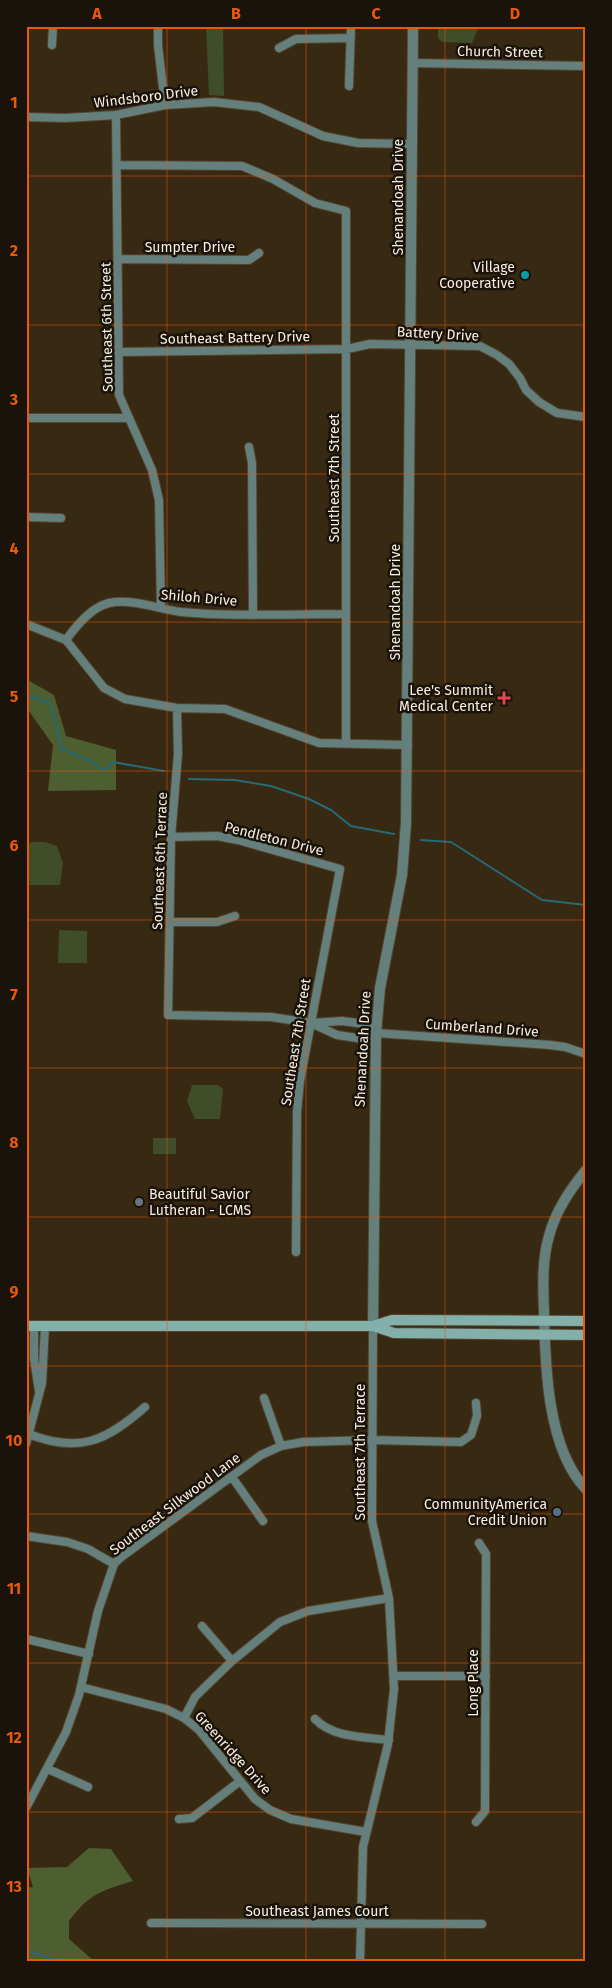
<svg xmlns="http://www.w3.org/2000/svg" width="612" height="1988" font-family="'Fira Sans',sans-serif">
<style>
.green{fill:#3f4d29}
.forest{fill:#4d5e31}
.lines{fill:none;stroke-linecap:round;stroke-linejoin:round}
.stream{stroke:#256b77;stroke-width:2}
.minor-casing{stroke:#534530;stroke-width:10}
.tertiary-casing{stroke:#534530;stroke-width:12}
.secondary-casing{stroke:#534530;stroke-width:12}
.minor{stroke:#65807c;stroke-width:8}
.tertiary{stroke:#65807c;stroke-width:10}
.secondary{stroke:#83b0aa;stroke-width:10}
.grid{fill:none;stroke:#e8590c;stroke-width:1;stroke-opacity:0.55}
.culture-dot{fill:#0f9aa8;stroke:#1a130a;stroke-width:2}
.health-dot{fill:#e0444e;stroke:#1a130a;stroke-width:2}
.worship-dot{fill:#6b7280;stroke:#1a130a;stroke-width:2}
.service-dot{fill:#5c6f8a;stroke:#1a130a;stroke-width:2}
.labels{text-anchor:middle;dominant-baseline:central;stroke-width:5;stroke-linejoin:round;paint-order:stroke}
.street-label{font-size:14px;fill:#f8eee1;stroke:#1a130a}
.poi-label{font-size:14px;fill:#f8eee1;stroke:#1a130a;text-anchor:end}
.neatline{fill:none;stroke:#e8590c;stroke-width:2}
.grid-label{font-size:16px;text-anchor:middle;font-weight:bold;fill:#e8590c}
</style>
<rect width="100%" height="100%" fill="#382913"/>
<path class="green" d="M206 26H223L224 96 209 95Z
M438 26H479L472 43 442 42 438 38Z
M32 842H45L57 846 63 863 60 885H26V845Z
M59 930 87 931V963H58Z
M192 1085H218L223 1089 220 1119H195L187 1101Z
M153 1138H176V1154H153Z"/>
<path class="forest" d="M26 679 54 695 66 736 116 750V790L48 791 53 745 26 707Z
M89 1848 111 1849 133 1881C101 1891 90 1893 69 1921V1939L95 1962H26V1888L33 1887 27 1868 67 1867Z"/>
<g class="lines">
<path class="stream" d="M26 695 50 703 62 749 93 762 104 771 113 762 164 771
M189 779 235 780 271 786 309 799 331 810 351 826 394 834
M421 840 451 842 542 900 586 905
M26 1950 61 1962"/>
<defs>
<path id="minor" d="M158 26V45L165 105
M52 45 53 26
M279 48 296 39 350 38
M413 63 586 66
M349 86 351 26
M116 115 119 395 152 470 159 500 161 608
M26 117 65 118 116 115 165 105 214 102 259 107 323 136 358 143 412 144
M117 165 242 166 273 179 315 203 346 211V744
M118 259 249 260 259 253
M119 352 347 349 370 344 480 346 497 355 509 364 520 378 526 390 539 402 557 413 586 417
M26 418H129
M249 447 252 463 253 615
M26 517 61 518
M26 624 66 640 104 688 125 699 177 708 225 709 319 743 408 745
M66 640C76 626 91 607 109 603 132 598 158 609 181 612 235 617 291 614 346 614
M177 708 178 754 171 837 168 1015 271 1017 311 1023 342 1021 365 1024 376 1033
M171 837 217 836 238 840 340 869 300 1081 297 1112 296 1252
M170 922H217L235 916
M311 1023 337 1035 364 1039 376 1033 550 1045 565 1047 586 1054
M34 1326V1359L39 1391
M264 1398 281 1446
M26 1433C78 1454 105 1442 145 1407
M26 1444 42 1383 45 1326
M232 1477 263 1521
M26 1536 67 1542 88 1549 114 1564
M202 1626 232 1661
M26 1639 89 1654
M394 1676H486
M81 1687 166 1709 184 1718 199 1730 255 1799 270 1810 291 1819 366 1832
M184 1718 195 1697 204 1688 232 1661 280 1622 308 1611 389 1598
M315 1719C333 1738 365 1737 389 1740
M48 1769 88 1787
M26 1808 66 1732 79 1695 98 1611 114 1564 120 1558 261 1455 281 1446 303 1442 372 1440 461 1442 471 1435 477 1416 476 1403
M179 1819 192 1818 240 1781
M476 1822 485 1811 486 1554 479 1543
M151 1923 482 1924
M360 1962 363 1847 388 1744 394 1689 389 1598 372 1521 373 1326"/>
<path id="tertiary" d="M586 1170C570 1190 556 1210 549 1236 542 1260 543 1286 544 1311 545 1364 547 1449 586 1489
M373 1326 376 1033 380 988 402 875 406 823 413 26"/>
<path id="secondary" d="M26 1326H373L392 1320 586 1321
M373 1326 394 1333 586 1335"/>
</defs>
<use href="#minor" class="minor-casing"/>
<use href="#tertiary" class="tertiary-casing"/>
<use href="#secondary" class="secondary-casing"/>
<use href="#minor" class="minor"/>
<use href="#tertiary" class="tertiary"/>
<use href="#secondary" class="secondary"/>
</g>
<path class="grid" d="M167 26V1962M306 26V1962M445 26V1962M26 176H586M26 325H586M26 474H586M26 622H586M26 771H586M26 920H586M26 1068H586M26 1217H586M26 1366H586M26 1514H586M26 1663H586M26 1812H586"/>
<circle class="culture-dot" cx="525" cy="275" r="5"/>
<path class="health-dot" d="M501.5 690.5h5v5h5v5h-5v5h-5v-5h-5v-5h5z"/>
<circle class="worship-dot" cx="139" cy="1202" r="5"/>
<circle class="service-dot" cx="557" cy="1512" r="5"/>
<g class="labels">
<g class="street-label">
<text transform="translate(500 52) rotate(1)">Church Street</text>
<text transform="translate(146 97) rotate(-7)">Windsboro Drive</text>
<text transform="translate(398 197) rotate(-90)">Shenandoah Drive</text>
<text x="190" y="247">Sumpter Drive</text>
<text transform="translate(107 327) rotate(-91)">Southeast 6th Street</text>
<text transform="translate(438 334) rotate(3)">Battery Drive</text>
<text transform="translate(235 338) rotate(-1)">Southeast Battery Drive</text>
<text transform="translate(334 478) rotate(-90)">Southeast 7th Street</text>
<text transform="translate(199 598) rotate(5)">Shiloh Drive</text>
<text transform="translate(395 602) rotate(-90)">Shenandoah Drive</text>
<text transform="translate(274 839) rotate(14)">Pendleton Drive</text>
<text transform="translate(160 861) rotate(-88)">Southeast 6th Terrace</text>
<text transform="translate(482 1028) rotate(4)">Cumberland Drive</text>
<text transform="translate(296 1042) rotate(-81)">Southeast 7th Street</text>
<text transform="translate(363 1049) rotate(-87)">Shenandoah Drive</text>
<text transform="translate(360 1452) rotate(-90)">Southeast 7th Terrace</text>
<text transform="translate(175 1504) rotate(-37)">Southeast Silkwood Lane</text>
<text transform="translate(473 1683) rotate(-90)">Long Place</text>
<text transform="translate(233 1753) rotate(48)">Greenridge Drive</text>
<text x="317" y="1911">Southeast James Court</text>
</g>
<g class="poi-label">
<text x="515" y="267">Village<tspan x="515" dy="16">Cooperative</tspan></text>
<text x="493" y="690">Lee's Summit<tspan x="493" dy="16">Medical Center</tspan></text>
<text x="149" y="1194" text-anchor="start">Beautiful Savior<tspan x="149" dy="16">Lutheran - LCMS</tspan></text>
<text x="547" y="1504">CommunityAmerica<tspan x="547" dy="16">Credit Union</tspan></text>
</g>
</g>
<rect width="612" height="1988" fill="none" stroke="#1a130a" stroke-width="55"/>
<rect x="28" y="28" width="556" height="1932" class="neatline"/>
<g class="grid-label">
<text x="97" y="19">A</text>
<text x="236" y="19">B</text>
<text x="376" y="19">C</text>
<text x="515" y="19">D</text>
<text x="14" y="108">1</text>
<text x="14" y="256">2</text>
<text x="14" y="405">3</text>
<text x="14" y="554">4</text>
<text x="14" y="702">5</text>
<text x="14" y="851">6</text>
<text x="14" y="1000">7</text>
<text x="14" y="1148">8</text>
<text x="14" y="1297">9</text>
<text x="14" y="1446">10</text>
<text x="14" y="1594">11</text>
<text x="14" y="1743">12</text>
<text x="14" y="1892">13</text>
</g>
</svg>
